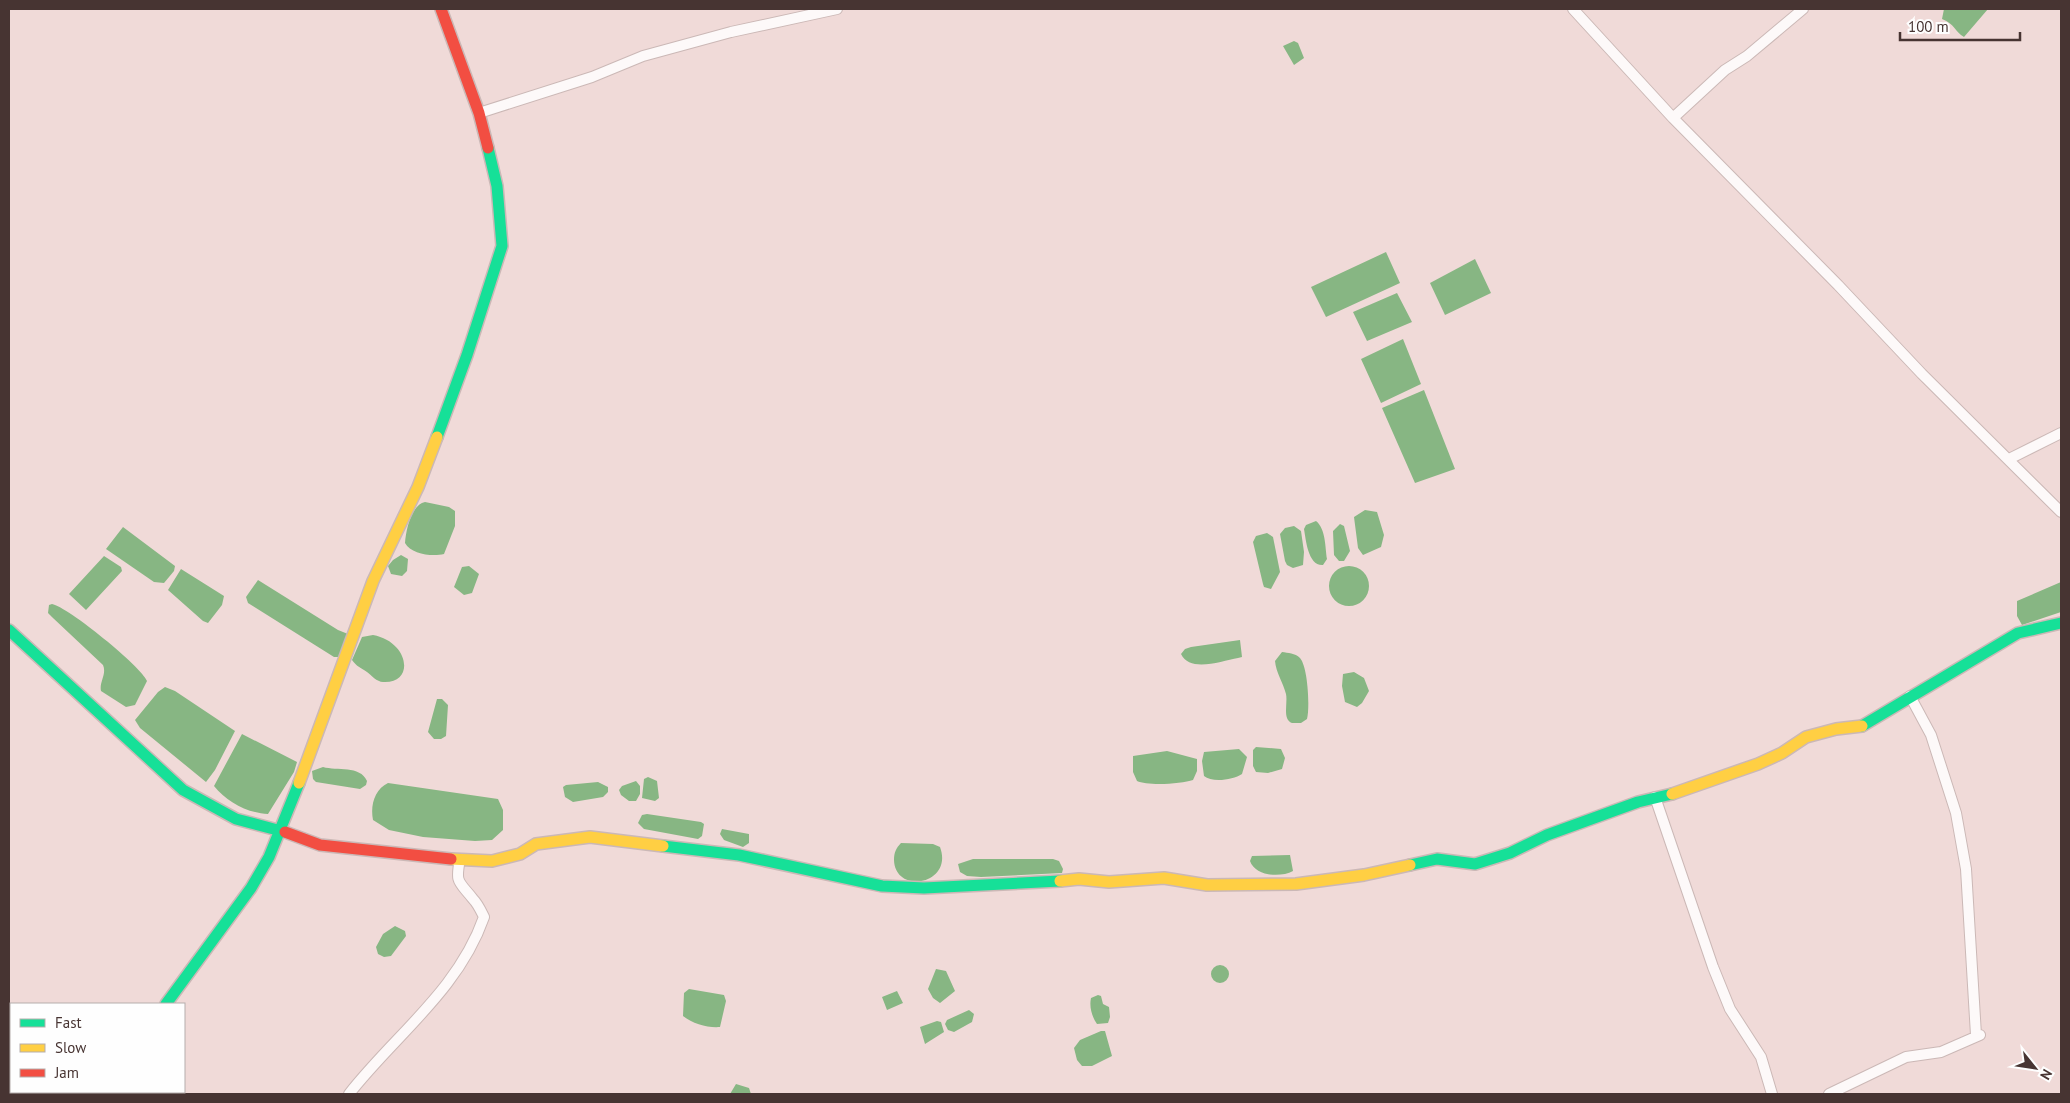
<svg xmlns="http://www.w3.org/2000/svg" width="2070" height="1103" font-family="'PT Sans',sans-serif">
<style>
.water{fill:#87b683}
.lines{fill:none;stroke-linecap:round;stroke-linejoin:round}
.street-casing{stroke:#cbb8b6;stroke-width:12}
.fast-casing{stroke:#cbb8b6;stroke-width:14}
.slow-casing{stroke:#cbb8b6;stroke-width:14}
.jam-casing{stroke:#cbb8b6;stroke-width:14}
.street{stroke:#fdf9f9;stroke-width:10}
.fast{stroke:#16e098;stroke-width:11}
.slow{stroke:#ffcf43;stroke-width:11}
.jam{stroke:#f24e42;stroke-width:11}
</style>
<rect width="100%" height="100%" fill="#f0dad8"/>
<path class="water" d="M1944 9H1988L1964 37C1955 32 1955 24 1942 19Z
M1294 41 1298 43 1304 58 1294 65 1283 46Z
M1386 252 1400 283 1326 317 1311 287Z
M1475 259 1491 293 1445 315 1430 283Z
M1397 293 1412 322 1367 341 1353 312Z
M1403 339 1421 384 1381 403 1361 359Z
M1424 390 1455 469 1415 483 1382 408Z
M425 502 449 507 455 511V526L444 554C432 557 411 554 405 543 406 530 411 505 425 502Z
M1365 510 1377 512 1384 535 1381 547 1363 555 1358 548 1354 517Z
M1316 521C1326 529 1325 547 1327 559L1323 565C1308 566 1306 540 1304 529L1306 525Z
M1340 524 1344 526 1350 551 1344 561H1339L1334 555 1333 531Z
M1294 526 1301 531 1304 552 1303 565 1293 568 1287 565 1285 561 1280 534 1285 528Z
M123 527 175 566 174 571 164 583 154 582 106 549Z
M1267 533 1273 537 1280 572 1271 589 1264 587 1263 584 1253 542 1256 536Z
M401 555 408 559 407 571 402 576 391 574 388 566 393 560Z
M104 556 121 567 122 571 86 610 69 594Z
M469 566 479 574 472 593 464 595 454 587 462 567Z
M1329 586a20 20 0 1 1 40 0a20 20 0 1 1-40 0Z
M181 569 224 596 222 605 208 623 203 621 168 590Z
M258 580 338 630 348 634 340 657H334L248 603 246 597Z
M2061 582V612L2022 625 2017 616V601Z
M52 604C68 607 142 667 147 681L135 705 126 707 101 691C99 682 107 674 103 665L53 618 48 613 49 605Z
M373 635C410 642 415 684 383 682 377 682 371 675 367 672 361 668 356 666 352 660L362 637Z
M1240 640 1242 657 1238 658C1221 661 1190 673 1181 654L1185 649 1191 647Z
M1282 652C1288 653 1295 653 1300 658 1308 667 1310 708 1307 719L1301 723H1292C1282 719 1288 704 1286 694 1283 682 1276 673 1275 661Z
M1354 672 1364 678 1369 691 1362 703 1357 707 1345 702 1342 686 1343 674Z
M165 687 175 691 235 731 215 770 206 782 140 728 135 720 158 692Z
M437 699H442L448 705 446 736 441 739H434L428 732Z
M242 734 297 762 294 772 268 814C247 813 227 802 214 786Z
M1256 747 1281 749 1285 758 1282 769 1268 773 1256 772 1253 766V750Z
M1239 749 1247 757 1242 774C1233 780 1212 783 1204 776L1202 761 1204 752Z
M1167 751 1197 759V771L1193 780C1182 784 1147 786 1137 781L1133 772V756Z
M323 767C337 771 360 765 367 781L366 785 360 789 316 782 313 779 312 771Z
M648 777 657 781 659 798 655 801 642 798 644 779Z
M636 781 640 786V794L636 801H629L621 795 619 790 622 786Z
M598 782 608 787V792L603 797 573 802 565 797 563 787 566 785Z
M388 783 498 799 503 810V830L492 840 475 841 423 837 389 830 373 820C370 805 375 789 388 783Z
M647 814 701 822 704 824 702 836 698 839 644 829 638 823 642 815Z
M722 829 749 834V843L743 847 724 840 720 834Z
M901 843 933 844 940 847C954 885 895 895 894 860 894 853 896 848 901 843Z
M1290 855 1293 871C1280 878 1255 876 1250 861L1252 856Z
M973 859H1053L1059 861 1063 869 1062 873 981 877 967 876 960 872 958 864Z
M395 926 405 931 406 936 391 956 384 957 378 954 376 947 383 934Z
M1211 974a9 9 0 1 1 18 0a9 9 0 1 1-18 0Z
M936 969 946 971 955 991 940 1003 933 998 928 989Z
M689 989 724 995 726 1001 720 1027C708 1028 693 1024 683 1016L684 993Z
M897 991 903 1003 887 1010 882 997Z
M1098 995 1101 996 1103 1004 1109 1007 1110 1017 1108 1023 1097 1024C1092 1017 1089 1007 1091 998Z
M969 1010 974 1014 972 1022 954 1032 948 1030 945 1024 947 1020Z
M937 1021 941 1022 944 1032 925 1044 920 1027Z
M1101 1031H1105L1112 1056 1092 1066H1082L1077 1060 1074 1048 1080 1040Z
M736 1084 749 1088 751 1094H730Z"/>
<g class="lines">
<defs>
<path id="street" d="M1573 9 1673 118 1838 285 1922 374 2061 512
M479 113 592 77 643 56 731 32 837 9
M1673 118 1725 70 1747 56 1803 9
M2009 459 2061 433
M1910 696 1931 735 1956 813 1966 869 1976 1035
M1655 797 1713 967 1730 1009 1761 1057 1772 1094
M92 1094 95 1092
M349 1094C395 1035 458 991 484 917 481 911 478 904 473 899 459 881 455 884 460 859
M1829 1094 1906 1057 1941 1052 1980 1035"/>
<path id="fast" d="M437 437 467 355 502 246 497 186 488 148
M9 630 183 790 236 819 285 832
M1862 726 2018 633 2061 623
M663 846 739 855 882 886 924 888 1060 881
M1410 865 1437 859 1475 864 1510 853 1547 835 1638 802 1672 794
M166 1004 251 888 269 857 299 783"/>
<path id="slow" d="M299 783 373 581 418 487 437 437
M1672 794 1758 764 1782 753 1806 737 1836 729 1862 726
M451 859 492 861 520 854 536 844 590 837 663 846
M1060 881 1079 879 1109 882 1164 878 1207 885 1296 884 1364 875 1410 865"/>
<path id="jam" d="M441 9 479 113 488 148
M285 832 320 845 451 859"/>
</defs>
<use href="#street" class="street-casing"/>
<use href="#fast" class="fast-casing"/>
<use href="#slow" class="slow-casing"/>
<use href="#jam" class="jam-casing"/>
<use href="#street" class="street"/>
<use href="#fast" class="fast"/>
<use href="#slow" class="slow"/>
<use href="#jam" class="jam"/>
</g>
<rect width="2070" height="1103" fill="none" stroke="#473432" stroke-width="20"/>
<rect x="10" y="1003" width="175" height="90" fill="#fefefe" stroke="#b5adac"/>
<rect x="20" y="1019" width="25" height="8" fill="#16e098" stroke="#b5adac"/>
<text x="55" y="1028" font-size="15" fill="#473432">Fast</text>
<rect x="20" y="1044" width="25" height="8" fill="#ffcf43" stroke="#b5adac"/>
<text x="55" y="1053" font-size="15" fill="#473432">Slow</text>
<rect x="20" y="1069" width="25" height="8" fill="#f24e42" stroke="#b5adac"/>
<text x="55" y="1078" font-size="15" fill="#473432">Jam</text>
<g transform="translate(2035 1068) rotate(120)" stroke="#fefefe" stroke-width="4" paint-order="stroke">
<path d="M0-4L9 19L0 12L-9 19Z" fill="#473432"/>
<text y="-8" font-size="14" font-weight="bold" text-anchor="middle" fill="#473432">N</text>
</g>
<path d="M1900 32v8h120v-8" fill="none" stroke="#473432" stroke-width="2.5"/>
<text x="1908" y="32" font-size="15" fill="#473432" stroke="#fefefe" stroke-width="4" paint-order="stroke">100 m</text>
</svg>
